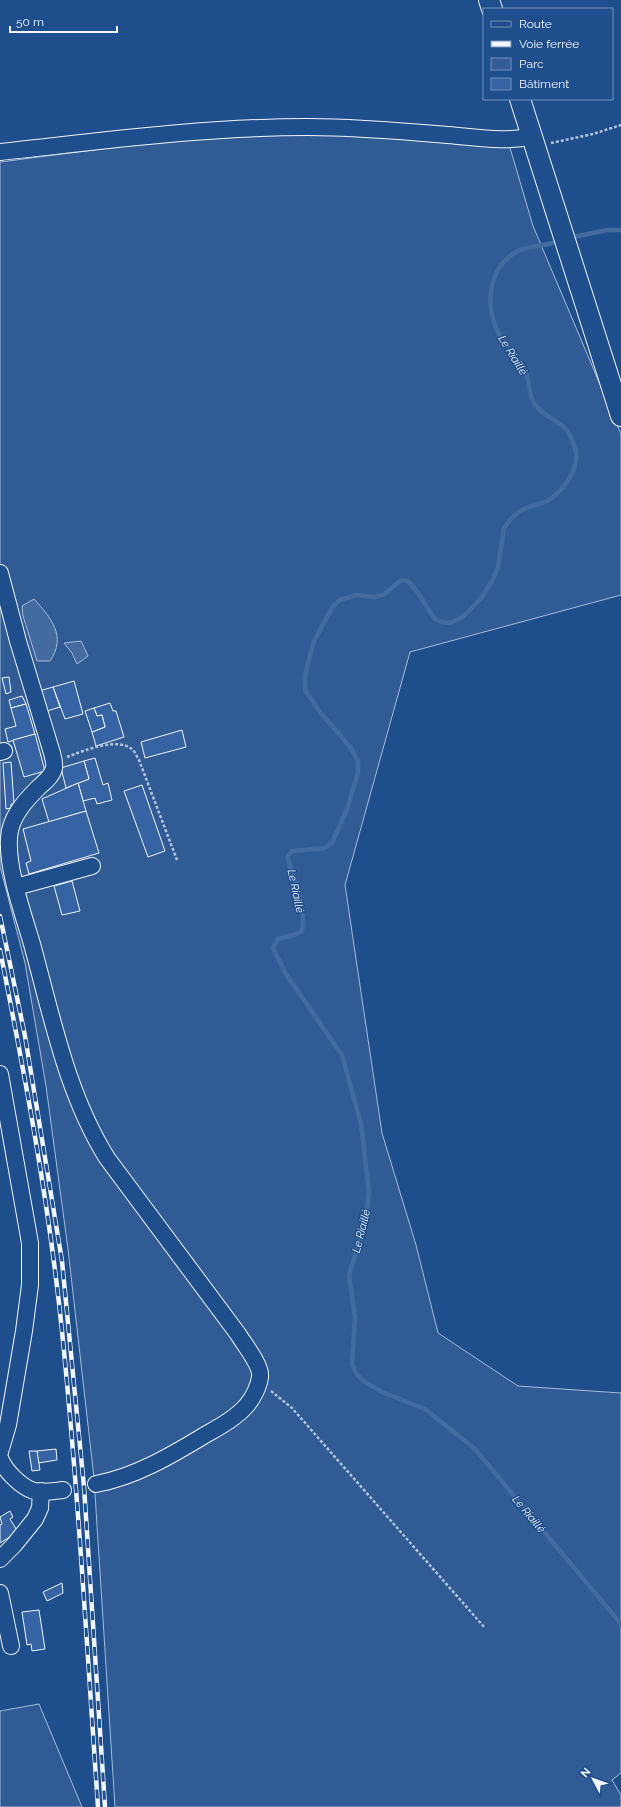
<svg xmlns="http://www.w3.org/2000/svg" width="621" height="1807" viewBox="0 0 621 1807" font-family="Raleway,sans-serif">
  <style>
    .green { fill: #305b95; stroke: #a8bbd7 }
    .water { fill: #446ba0; stroke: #a8bbd7 }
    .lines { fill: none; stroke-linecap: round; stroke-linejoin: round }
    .stream { stroke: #446ba0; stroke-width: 4.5 }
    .building { fill: #3563a3; stroke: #f2f6ff }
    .minor-casing { stroke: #f2f6ff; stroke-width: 18 }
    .major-casing { stroke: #f2f6ff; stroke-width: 22 }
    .path { stroke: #b3c4dc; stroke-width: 2.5; stroke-dasharray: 3 2; stroke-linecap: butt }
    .minor { stroke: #1f4e8c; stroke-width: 16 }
    .major { stroke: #1f4e8c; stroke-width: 20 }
    .rail-casing { stroke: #f2f6ff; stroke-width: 4.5 }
    .rail { stroke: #1f4e8c; stroke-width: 3; stroke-dasharray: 9; stroke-linecap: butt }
    .labels { text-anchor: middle; stroke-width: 3; stroke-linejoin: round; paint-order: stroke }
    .water-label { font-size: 11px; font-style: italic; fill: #f2f6ff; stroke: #1f4e8c }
  </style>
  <rect width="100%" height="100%" fill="#1f4e8c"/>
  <g class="green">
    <polygon points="264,128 506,134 533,226 621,434 621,595 410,652 345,885 382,1133 416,1245 438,1333 518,1386 621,1393 621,1773 612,1780 621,1795 621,1807 115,1807 94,1478 68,1249 46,1086 25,963 0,866 0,162"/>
    <polygon points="39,1704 82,1807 0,1807 0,1711"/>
  </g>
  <g class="water">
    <path d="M34,599C51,618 67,636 50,661H37L23,616L22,606Z"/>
    <polygon points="81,641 88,656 77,664 72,653 64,643"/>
  </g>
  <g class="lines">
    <g class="stream">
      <polyline points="573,237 607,230 621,230"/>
      <path d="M553,243C540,246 520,247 510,256C485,276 486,315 502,339C509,350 519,359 525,371C530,380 528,394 534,403C546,422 566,418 574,445C576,450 577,455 576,460C574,476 561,493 547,501C538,505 526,506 519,512C513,516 508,522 504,528L498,567L493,579L482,597L470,610L461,618L450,623L442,622L435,619L416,590L408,581L403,580L400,581L383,595L374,597L356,595L340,600L333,606L314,641L305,675V690L320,712L351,748L358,761V773L347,809L332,843L325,848L292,851L288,856C288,864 292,870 294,877C300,894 305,914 302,931L294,935L278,939L273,948L286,974L342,1055L361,1124L369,1192L366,1220L349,1275L355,1317L352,1364L356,1373L362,1380L382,1392L425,1409L475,1449L621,1624"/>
    </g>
  </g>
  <g class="building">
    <polygon points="9,677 11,692 6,694 2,678"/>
    <polygon points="74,681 83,714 65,719 53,687"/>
    <polygon points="53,687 60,707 47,711 39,691"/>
    <polygon points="22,696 26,704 11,708 9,700"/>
    <polygon points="110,703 113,711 116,711 124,737 96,746 92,732 105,727 102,715 97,716 94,708"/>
    <polygon points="26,704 35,734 8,742 5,729 16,726 11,708"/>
    <polygon points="94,708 97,716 102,715 105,727 92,732 85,711"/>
    <polygon points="182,730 186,747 145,758 141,742"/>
    <polygon points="35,734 45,771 24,777 13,740"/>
    <polygon points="95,758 103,785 108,783 112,800 97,804 95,798 83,801 78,783 89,779 84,761"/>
    <polygon points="84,761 89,779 66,788 61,768"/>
    <polygon points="11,762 14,804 11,804 11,808 6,809 3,763"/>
    <polygon points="78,783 86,811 49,822 42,799"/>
    <polygon points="142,785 165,851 148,857 124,791"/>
    <polygon points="86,811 99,853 29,874 26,863 31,861 23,829"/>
    <polygon points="72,881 80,911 62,915 54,886"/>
    <polygon points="56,1449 57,1460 38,1463 37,1451"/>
    <polygon points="29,1451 37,1451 40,1470 32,1471"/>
    <polygon points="10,1511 13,1517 10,1519 18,1532 0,1543 0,1525 2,1524 0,1517"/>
    <polygon points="62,1583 63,1593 47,1601 43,1592"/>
    <polygon points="39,1610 45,1649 32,1651 31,1644 27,1645 22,1612"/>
  </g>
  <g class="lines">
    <g class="minor-casing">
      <g id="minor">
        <path d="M0,152C102,141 205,127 308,127C355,127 401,131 448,135C475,137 505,143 532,136"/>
        <path d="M0,573L18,641L52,753C53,757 55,764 54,768C52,777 43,783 37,789C24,802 10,818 9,838C7,870 23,913 32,944C52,1017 67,1094 107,1158L238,1334C244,1344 262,1366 260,1377C259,1386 253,1398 247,1405C236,1418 219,1427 205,1435C172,1455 135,1477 96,1484"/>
        <polyline points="0,752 4,751"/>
        <polyline points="16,887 92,866"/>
        <polyline points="0,1074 30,1243 30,1285 24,1331 8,1425 0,1452"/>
        <path d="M0,1458C5,1471 21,1487 34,1491C44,1493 54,1491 63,1490"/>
        <polyline points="0,1559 14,1545 35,1519 40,1508 41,1491"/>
        <polyline points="0,1593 11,1646"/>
      </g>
    </g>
    <g class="major-casing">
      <g id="major">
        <polyline points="489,0 492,9"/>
        <polyline points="520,99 621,416"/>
      </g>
    </g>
    <g class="path">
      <polyline points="551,143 593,134 621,125"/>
      <path d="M67,757C83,751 118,736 133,750C135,752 137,757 139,760L177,860"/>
      <polyline points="271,1391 292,1408 485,1628"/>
    </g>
    <use href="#minor" class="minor"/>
    <use href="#major" class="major"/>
    <g class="rail-casing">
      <g id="rail">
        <polyline points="0,916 25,1036 62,1261 84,1487 105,1807"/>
        <path d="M0,950C25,1076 49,1203 62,1331C78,1489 87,1648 98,1807"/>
      </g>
    </g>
    <use href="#rail" class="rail"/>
  </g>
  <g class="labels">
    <g class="water-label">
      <text transform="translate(513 355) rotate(58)" y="4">Le Riaillé</text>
      <text transform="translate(296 891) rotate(78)" y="4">Le Riaillé</text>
      <text transform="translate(361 1231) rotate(-76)" y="4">Le Riaillé</text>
      <text transform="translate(529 1514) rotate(50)" y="4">Le Riaillé</text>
    </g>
  </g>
  <rect x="483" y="8" width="130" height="92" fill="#1f4e8c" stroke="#7391ba"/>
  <rect x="491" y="21" width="20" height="6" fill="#1f4e8c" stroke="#7391ba"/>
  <text x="519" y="28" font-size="12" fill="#f2f6ff">Route</text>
  <rect x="491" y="41" width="20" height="6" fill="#f2f6ff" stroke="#7391ba"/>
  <text x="519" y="48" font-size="12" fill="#f2f6ff">Voie ferrée</text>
  <rect x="491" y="58" width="20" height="12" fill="#305b95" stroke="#7391ba"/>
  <text x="519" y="68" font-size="12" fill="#f2f6ff">Parc</text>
  <rect x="491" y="78" width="20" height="12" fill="#3563a3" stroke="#7391ba"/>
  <text x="519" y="88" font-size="12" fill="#f2f6ff">Bâtiment</text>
  <g transform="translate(593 1779) rotate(311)" stroke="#1f4e8c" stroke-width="3" paint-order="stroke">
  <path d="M0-3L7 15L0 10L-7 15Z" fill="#f2f6ff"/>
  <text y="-6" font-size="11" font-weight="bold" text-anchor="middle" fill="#f2f6ff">N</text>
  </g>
  <path d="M10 26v6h107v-6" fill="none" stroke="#f2f6ff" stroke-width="2"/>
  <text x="16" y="26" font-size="12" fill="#f2f6ff" stroke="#1f4e8c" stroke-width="3" paint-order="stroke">50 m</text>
</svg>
